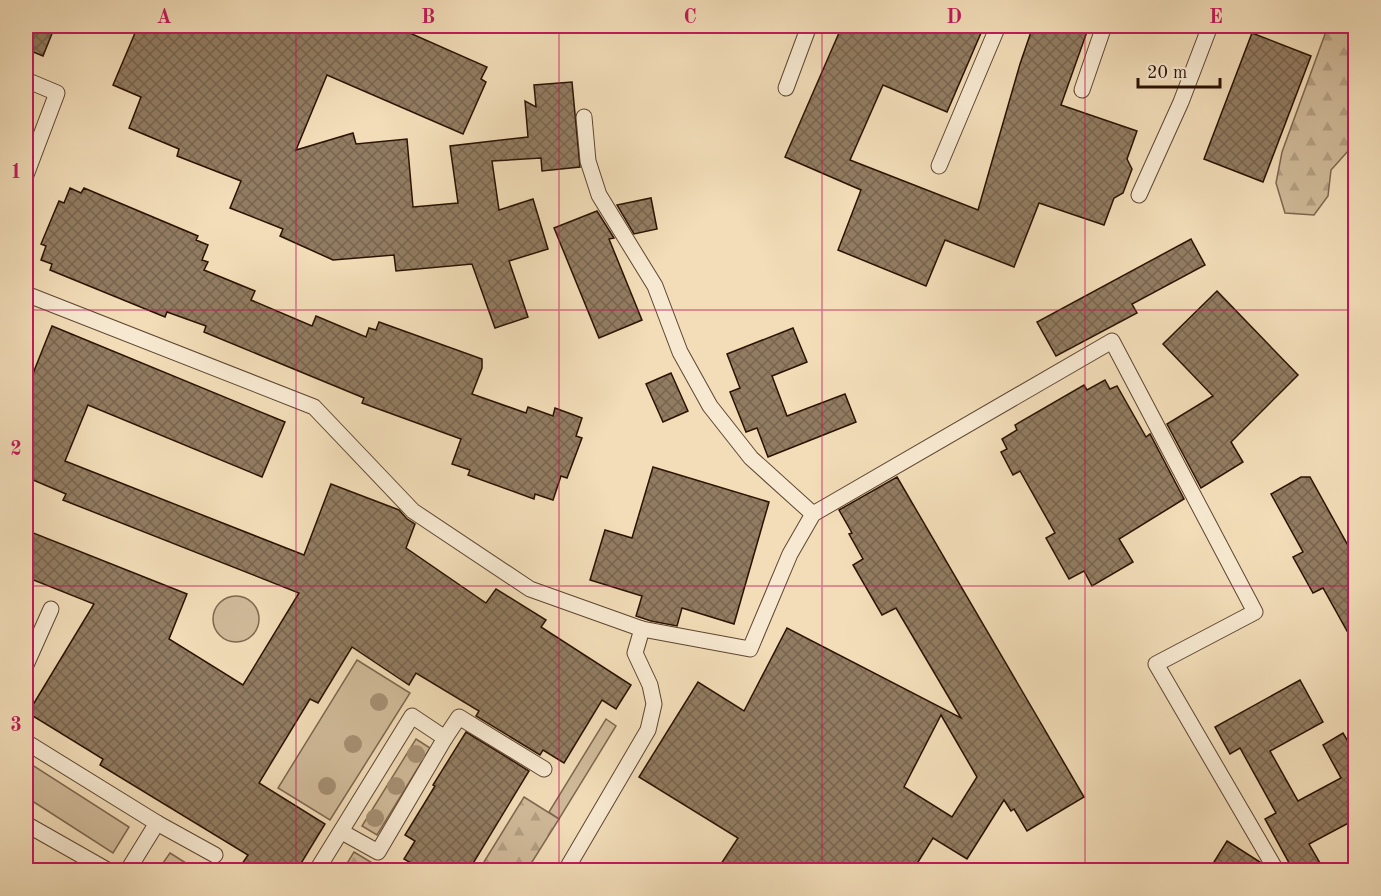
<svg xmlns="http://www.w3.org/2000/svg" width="1381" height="896" viewBox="0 0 1381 896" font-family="'Old Standard TT',serif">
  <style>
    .grass { fill: #d0ba99; stroke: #7e664e; stroke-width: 1.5 }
    .forest { fill: url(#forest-firs); stroke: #7e664e; stroke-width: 1.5 }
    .building { fill: url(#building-cross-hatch); stroke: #2b1202; stroke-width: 1.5; fill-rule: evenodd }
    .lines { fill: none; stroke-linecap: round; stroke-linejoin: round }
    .service-casing { stroke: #5d4530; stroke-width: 17 }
    .service { stroke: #f7e9d1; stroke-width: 15 }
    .tree { fill: #a48e71 }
    .grid { fill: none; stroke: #c2185b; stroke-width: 1.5; stroke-opacity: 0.55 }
    .neatline { fill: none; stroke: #c2185b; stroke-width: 2 }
    .grid-label { font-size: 20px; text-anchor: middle; font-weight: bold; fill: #c2185b }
  </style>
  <defs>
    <pattern id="forest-firs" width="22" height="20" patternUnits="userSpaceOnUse" patternTransform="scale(1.5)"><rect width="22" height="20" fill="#d0ba99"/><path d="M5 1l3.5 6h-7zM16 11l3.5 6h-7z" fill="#b39f82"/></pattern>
    <pattern id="building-cross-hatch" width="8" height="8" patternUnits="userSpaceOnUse" patternTransform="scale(1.5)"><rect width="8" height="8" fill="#927c61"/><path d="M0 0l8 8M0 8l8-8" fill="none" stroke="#77644e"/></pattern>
  </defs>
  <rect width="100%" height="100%" fill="#f2ddb8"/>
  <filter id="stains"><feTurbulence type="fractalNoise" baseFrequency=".00333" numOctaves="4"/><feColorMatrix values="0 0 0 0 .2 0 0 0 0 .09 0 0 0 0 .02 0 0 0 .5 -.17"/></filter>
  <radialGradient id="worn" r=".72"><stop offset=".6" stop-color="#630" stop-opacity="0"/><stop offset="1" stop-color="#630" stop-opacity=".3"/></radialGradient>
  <g class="grass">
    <circle cx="236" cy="619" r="23"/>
    <polygon points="357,660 410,693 330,820 278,788"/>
    <polygon points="606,719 616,726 559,819 549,812"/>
    <polygon points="416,739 430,748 377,835 362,826"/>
    <polygon points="26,761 129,827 113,853 26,797"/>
    <polygon points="170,853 197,870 158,870"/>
  </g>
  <g class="forest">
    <polygon points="1328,26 1355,26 1355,152 1348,151 1331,170 1328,196 1314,215 1285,213 1276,183 1282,152"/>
    <polygon points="524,797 559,819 527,870 479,870"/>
    <polygon points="354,852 384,870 343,870"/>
  </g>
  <g class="building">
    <polygon points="26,26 55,26 43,56 26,49"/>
    <polygon points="138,26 394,26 487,67 481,79 486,82 463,134 327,75 296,150 353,133 356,144 407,139 413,207 458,203 450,146 528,137 525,101 536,107 534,85 572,82 580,167 542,171 541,158 492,161 499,210 533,199 548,249 509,261 528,317 495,328 472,264 396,271 394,255 333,260 280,236 283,229 230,208 241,181 177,156 179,149 129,128 141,97 113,85"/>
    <polygon points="842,26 962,26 981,33 947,112 883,85 850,160 978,210 1020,64 1033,26 1089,26 1061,105 1137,131 1127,159 1132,169 1123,193 1114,198 1104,225 1039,203 1014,267 945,240 926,286 838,250 861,190 785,157"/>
    <polygon points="1252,33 1311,56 1263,182 1204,159"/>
    <polygon points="70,188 81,193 84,188 198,236 196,240 208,245 202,260 208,262 204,270 255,291 251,300 312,326 316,316 366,337 369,328 376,330 379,322 482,359 482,368 472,394 526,413 528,407 553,416 555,408 582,418 576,436 582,438 567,478 561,476 553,500 535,494 534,499 468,475 470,470 452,464 461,439 362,403 364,398 204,332 206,326 167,312 165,317 50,270 52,264 41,260 46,246 41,244 59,201 64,203"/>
    <polygon points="651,198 657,229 634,234 617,205"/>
    <polygon points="597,211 614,238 609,239 642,320 599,338 554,228"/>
    <polygon points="1191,239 1205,265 1132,304 1137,313 1056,356 1037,322"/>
    <polygon points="1217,291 1298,375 1231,442 1243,462 1201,488 1167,424 1213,396 1163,344"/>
    <polygon points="52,326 285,422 262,477 88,405 65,461 304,555 331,484 399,510 407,519 415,524 406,548 486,603 496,589 546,620 541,627 631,685 616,709 602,700 564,763 543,750 540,755 476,716 479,711 416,673 409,685 352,647 318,703 310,699 259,783 325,824 297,870 238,870 248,855 100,765 103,759 28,713 94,604 26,577 26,530 187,594 169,639 243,685 299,593 63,500 66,494 26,477 26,391"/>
    <polygon points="793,328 807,362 772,376 787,416 845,394 856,422 768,457 757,428 746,432 730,392 740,388 727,354"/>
    <polygon points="671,373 688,411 663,422 646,384"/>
    <polygon points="1105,380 1110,389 1117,386 1146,437 1150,434 1184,499 1119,539 1133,562 1092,586 1084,571 1069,579 1046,538 1055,533 1020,471 1013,475 1001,452 1007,449 1002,439 1017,430 1015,425 1084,385 1087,390"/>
    <polygon points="653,467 769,502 734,624 682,608 677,626 651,621 636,616 642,596 590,580 605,530 632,538"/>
    <path d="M897,477L1084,797L1027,831L1014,809L1011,811L1004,800L967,859L933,838L913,870H717L738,838L639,777L698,682L744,711L787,628L961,718L896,608L882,615L853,565L863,559L849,534L852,533L839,510ZM941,715L977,777L952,817L904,787Z"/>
    <polygon points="1301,477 1310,477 1356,560 1356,647 1323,588 1313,593 1293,557 1303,552 1271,494"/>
    <polygon points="1300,680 1323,722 1270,751 1298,801 1341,778 1323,745 1343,733 1356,755 1356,819 1309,844 1324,870 1293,870 1265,819 1276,813 1240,748 1230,754 1215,727"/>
    <polygon points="466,732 529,771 469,870 423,870 404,859 415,841 405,835 435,786 433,785"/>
    <polygon points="1227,841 1260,862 1265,870 1209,870"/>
  </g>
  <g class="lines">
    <g class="service-casing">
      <g id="service">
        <polyline points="26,80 57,93 26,175"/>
        <polyline points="786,88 809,26"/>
        <polyline points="1082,90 1104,26"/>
        <polyline points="584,117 588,161 599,195 655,286 680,352 710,406 751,458 813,514"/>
        <polyline points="939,166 998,26"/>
        <polyline points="1139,195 1181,102 1210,26"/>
        <polyline points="26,294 314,407 413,511 530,589 642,629 750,649 790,554 813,514 1112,341 1255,612 1156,664 1276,870"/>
        <polyline points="26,665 51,609"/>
        <polyline points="26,742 157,823 215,855"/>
        <polyline points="26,824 107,870"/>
        <polyline points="342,832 378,852 445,738"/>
        <polyline points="128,870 157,823"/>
        <polyline points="317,870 412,716 445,738 459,717 544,769"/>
        <polyline points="566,870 648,730 654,704 650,685 635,653 642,629"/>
      </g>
    </g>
    <use href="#service" class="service"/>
  </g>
  <g class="tree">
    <circle cx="379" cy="702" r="9"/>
    <circle cx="353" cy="744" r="9"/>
    <circle cx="416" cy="754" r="9"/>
    <circle cx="327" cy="786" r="9"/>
    <circle cx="396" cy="786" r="9"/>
    <circle cx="375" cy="818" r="9"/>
  </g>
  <path class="grid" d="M296,26V870M559,26V870M822,26V870M1085,26V870M26,310H1356M26,586H1356"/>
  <rect width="1381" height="896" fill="none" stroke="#f2ddb8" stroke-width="66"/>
  <path d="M1138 78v9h82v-9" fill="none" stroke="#2b1202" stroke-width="3"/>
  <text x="1147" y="78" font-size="18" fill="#2b1202" stroke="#f7e9d1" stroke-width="4.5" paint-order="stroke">20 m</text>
  <rect x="33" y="33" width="1315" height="830" class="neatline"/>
  <g class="grid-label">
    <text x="164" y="23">A</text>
    <text x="428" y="23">B</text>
    <text x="690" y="23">C</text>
    <text x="954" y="23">D</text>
    <text x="1216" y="23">E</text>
    <text x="16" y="178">1</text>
    <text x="16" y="455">2</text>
    <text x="16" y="731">3</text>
  </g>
  <rect width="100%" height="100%" filter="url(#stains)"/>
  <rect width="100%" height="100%" fill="url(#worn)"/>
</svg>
